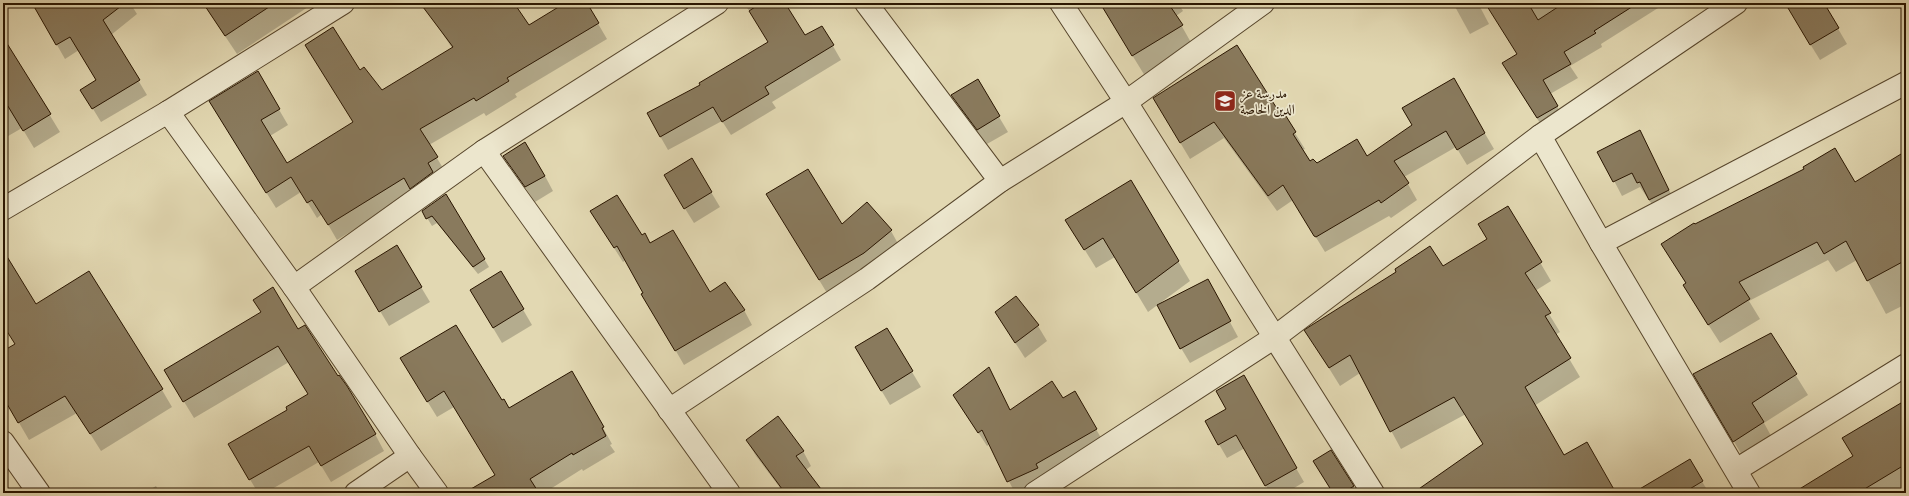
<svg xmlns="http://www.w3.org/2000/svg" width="1909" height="496" viewBox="0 0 1909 496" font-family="'IM FELL DW Pica',Amiri,serif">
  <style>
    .shadow { fill: #0003 }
    .building { fill: #897a5d; stroke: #291500 }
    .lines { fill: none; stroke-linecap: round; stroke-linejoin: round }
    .minor-casing { stroke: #57462c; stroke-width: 24 }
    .minor { stroke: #ece6cd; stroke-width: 22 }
    .labels { text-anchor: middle; stroke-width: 3.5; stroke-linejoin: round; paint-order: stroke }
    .poi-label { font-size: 14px; fill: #291500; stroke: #ece6cd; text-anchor: start }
  </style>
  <rect width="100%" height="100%" fill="#e2d8b2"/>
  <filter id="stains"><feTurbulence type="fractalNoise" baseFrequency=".005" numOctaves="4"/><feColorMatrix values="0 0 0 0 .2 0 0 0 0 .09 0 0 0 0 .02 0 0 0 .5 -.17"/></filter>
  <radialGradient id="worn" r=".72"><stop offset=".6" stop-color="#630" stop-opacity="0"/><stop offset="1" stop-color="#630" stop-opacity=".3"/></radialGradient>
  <g class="shadow">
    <polygon points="33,3 130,3 137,14 111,35 147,95 101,122 90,104 97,81 79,50 65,59"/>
    <polygon points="203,3 314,3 237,54"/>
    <polygon points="442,3 512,3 529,26 567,3 586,3 607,39 515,94 517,97 486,116 484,113 429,145 446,173 337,240 322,214 317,218 301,192 276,208 219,117 257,72 288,125 270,136 287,164 354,123 306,46 360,72 382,92 452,48 429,13"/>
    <polygon points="744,3 784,3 805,36 822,27 841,60 772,102 776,108 731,135 722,121 668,150 660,136 701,86 769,42"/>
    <polygon points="1100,3 1178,3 1183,11 1176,16 1193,46 1145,76"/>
    <polygon points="1453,3 1478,3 1489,24 1470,34"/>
    <polygon points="1486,3 1666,3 1601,44 1602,47 1570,66 1578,78 1550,94 1565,120 1545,131 1511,77 1518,55"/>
    <polygon points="1793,3 1823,3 1847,44 1820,60 1796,21"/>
    <polygon points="13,55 60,132 34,148 22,128 3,139 3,61"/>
    <polygon points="1453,79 1494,149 1467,165 1456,147 1404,177 1417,200 1391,218 1389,216 1325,252 1293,200 1277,211 1224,138 1190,159 1163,114 1280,116 1283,114 1305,149 1302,150 1309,162 1316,165 1367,158 1414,126"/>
    <polygon points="977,80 1008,132 987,144 961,110 952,95"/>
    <polygon points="1647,145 1676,204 1658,213 1640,187 1622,196 1599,152"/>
    <polygon points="1906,152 1906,304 1886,314 1857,260 1836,272 1828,260 1749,301 1760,319 1720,343 1695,304 1684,285 1686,284 1662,244 1694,226 1855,183"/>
    <polygon points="504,156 545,176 553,191 535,202"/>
    <polygon points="1131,182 1190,281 1148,312 1115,257 1096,268 1078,239"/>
    <polygon points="674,191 711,192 720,207 694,223"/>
    <polygon points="446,195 489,267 478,274 437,223 432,226 423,211"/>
    <polygon points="1508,208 1551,281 1535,291 1560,332 1555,335 1580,377 1534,406 1564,456 1615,493 1415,493 1484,445 1466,414 1401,449 1360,373 1340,386 1306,331 1443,268 1488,239"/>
    <polygon points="778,212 842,225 891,231 901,249 830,298"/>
    <polygon points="600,226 642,236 710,294 744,310 752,325 684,365 643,294 645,293 626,260 623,262"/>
    <polygon points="397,247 430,302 389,326 356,271"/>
    <polygon points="3,264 35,305 162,390 172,407 101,451 77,413 29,440 3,395 3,352 16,344 3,323"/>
    <polygon points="501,272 532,325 502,343 480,306"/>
    <polygon points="1216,296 1238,337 1190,363 1181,348"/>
    <polygon points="1016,297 1038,326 1047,341 1025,358 1005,327"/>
    <polygon points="887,330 921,387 890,405 856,348"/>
    <polygon points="298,331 375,434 384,451 331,482 319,462 265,493 258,493 229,444 289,410 309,395 289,362 194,418 175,387"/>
    <polygon points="1770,334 1808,395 1764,423 1775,443 1746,462 1706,394"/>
    <polygon points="989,368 1010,410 1063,400 1075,393 1104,443 1041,484 1022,493 1015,493 990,444 987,446 954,395"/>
    <polygon points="572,372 612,444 610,445 615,452 583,471 582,469 544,493 492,493 496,475 454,407 437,417 411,375 501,402 509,409"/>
    <polygon points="1243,376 1304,482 1286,493 1270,493 1245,448 1227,458 1206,422 1228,410"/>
    <polygon points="1906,401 1906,484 1891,493 1795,493 1854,457"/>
    <polygon points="747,441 803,451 811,466 781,489 756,456"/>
    <polygon points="1689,460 1709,493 1632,493"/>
    <polygon points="156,486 160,493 144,493"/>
    <polygon points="1353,486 1357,493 1333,493"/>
  </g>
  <g class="building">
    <polygon points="32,3 125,3 103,20 140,80 92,109 80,90 96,80 70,37 56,45"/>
    <polygon points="203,3 275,3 225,36"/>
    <polygon points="420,3 514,3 529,25 565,3 587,3 599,23 507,78 509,81 476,101 474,98 420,129 438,157 428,163 433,172 410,189 404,178 328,225 312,200 307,203 291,177 266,193 209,101 258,71 280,109 261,120 287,163 353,122 305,45 333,27 360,70 364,67 382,90 453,47"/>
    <polygon points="761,3 785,3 805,35 822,26 834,45 765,87 769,94 722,122 713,107 660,137 647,113 700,85 699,83 768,42 749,11"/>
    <polygon points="1100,3 1168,3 1183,25 1132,56"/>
    <polygon points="1485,3 1528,3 1538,20 1564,3 1638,3 1594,31 1596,33 1564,52 1571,64 1543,80 1558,106 1537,118 1502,63 1517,54"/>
    <polygon points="1785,3 1824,3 1839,28 1810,45"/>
    <polygon points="3,37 51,114 23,131 3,98"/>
    <polygon points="1237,45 1281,115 1284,113 1296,132 1293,134 1310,161 1313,159 1317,163 1357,139 1367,156 1412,125 1402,108 1454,78 1485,133 1457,150 1446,131 1394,161 1409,183 1381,203 1379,200 1316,237 1314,236 1283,185 1268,196 1214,122 1180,143 1153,98"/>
    <polygon points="978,79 1000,116 977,130 951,95"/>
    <polygon points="1640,130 1669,190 1649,200 1640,182 1637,183 1632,173 1613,182 1597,152"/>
    <polygon points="525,142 545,176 525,187 503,156"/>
    <polygon points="1835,148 1855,182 1906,151 1906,260 1867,281 1846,241 1824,254 1817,242 1739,282 1750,299 1708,325 1683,285 1686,283 1661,244 1694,223 1695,224 1804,169 1803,167"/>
    <polygon points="692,158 712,192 684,209 664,175"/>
    <polygon points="808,169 842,224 867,202 892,230 864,253 819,280 766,194"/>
    <polygon points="1131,180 1179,261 1136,293 1103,238 1084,250 1065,220"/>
    <polygon points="446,194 485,259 473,267 432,216 426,219 422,211"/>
    <polygon points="617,195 642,235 645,233 650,243 673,230 710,292 725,282 745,310 675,351 641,294 643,293 617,246 614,248 590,211"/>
    <polygon points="1508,206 1542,262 1525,273 1551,313 1545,316 1571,358 1525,387 1564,455 1587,442 1616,493 1413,493 1483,444 1454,397 1390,432 1350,355 1329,368 1304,330 1396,272 1395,269 1430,246 1443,266 1487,239 1478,224"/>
    <polygon points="397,245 422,287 379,312 355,271"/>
    <polygon points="3,250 36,304 89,271 163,389 90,434 65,396 18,423 3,397 3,351 15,344 3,325"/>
    <polygon points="501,271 524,309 493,328 470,290"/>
    <polygon points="1208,279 1231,321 1180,349 1157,305"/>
    <polygon points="273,287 298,329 305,325 338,376 339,375 347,386 376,434 321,466 309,446 249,480 228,444 287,410 286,407 308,394 278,346 183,402 164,370 261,312 253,300"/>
    <polygon points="1016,296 1039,325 1015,343 995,312"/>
    <polygon points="456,325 502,400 504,399 509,408 572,371 604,427 602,428 606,436 573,455 572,453 530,479 539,493 464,493 495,475 444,391 427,402 400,358"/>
    <polygon points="887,328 913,371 881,391 855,347"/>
    <polygon points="1771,333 1797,374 1752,403 1764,422 1733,442 1693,374"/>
    <polygon points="989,367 1010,410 1052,381 1063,398 1075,391 1097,429 1036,464 1038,468 1007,482 982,430 978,433 953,395"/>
    <polygon points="1244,375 1297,468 1265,486 1236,435 1218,445 1205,421 1226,409 1216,391"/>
    <polygon points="1906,400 1906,464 1858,493 1793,493 1853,456 1842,438"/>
    <polygon points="778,416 804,451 796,456 824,493 785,493 746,440"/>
    <polygon points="1331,450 1354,486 1343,493 1333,493 1313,461"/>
    <polygon points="1690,459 1703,481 1683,493 1633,493"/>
  </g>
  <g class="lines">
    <g class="minor-casing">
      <g id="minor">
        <polyline points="866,3 1000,181"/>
        <polyline points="1061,3 1126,102 1373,493"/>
        <polyline points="168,112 294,287 410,456 437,493"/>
        <polyline points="1540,136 1601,243 1749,493"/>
        <polyline points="484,151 729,493"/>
        <polyline points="3,209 168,112 343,3"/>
        <polyline points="1601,243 1906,83"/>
        <polyline points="294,287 484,151 717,3"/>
        <polyline points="669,410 867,279 1000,181 1126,102 1263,3"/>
        <polyline points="3,442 39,493"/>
        <polyline points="1736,470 1906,365"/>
        <polyline points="356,493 410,456"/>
        <polyline points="1035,493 1275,337 1540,136 1736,3"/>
      </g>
    </g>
    <use href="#minor" class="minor"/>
  </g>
  <defs>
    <g id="school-square" transform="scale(1.15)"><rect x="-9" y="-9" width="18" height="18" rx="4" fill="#8f2418" stroke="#ece6cd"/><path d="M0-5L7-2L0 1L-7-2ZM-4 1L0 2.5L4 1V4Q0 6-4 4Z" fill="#fff"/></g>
  </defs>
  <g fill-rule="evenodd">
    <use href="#school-square" x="1225" y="101"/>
  </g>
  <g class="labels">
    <g class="poi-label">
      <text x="1240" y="98">مدرسة عز<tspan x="1240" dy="16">الدين الخاصة</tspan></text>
    </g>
  </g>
  <rect width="1909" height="496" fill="none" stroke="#e2d8b2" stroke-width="16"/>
  <rect x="4" y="4" width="1901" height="488" fill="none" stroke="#291500" stroke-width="2"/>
  <rect x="8" y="8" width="1893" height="480" fill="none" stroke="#291500"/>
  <rect width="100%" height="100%" filter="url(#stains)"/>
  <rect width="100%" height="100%" fill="url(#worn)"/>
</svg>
